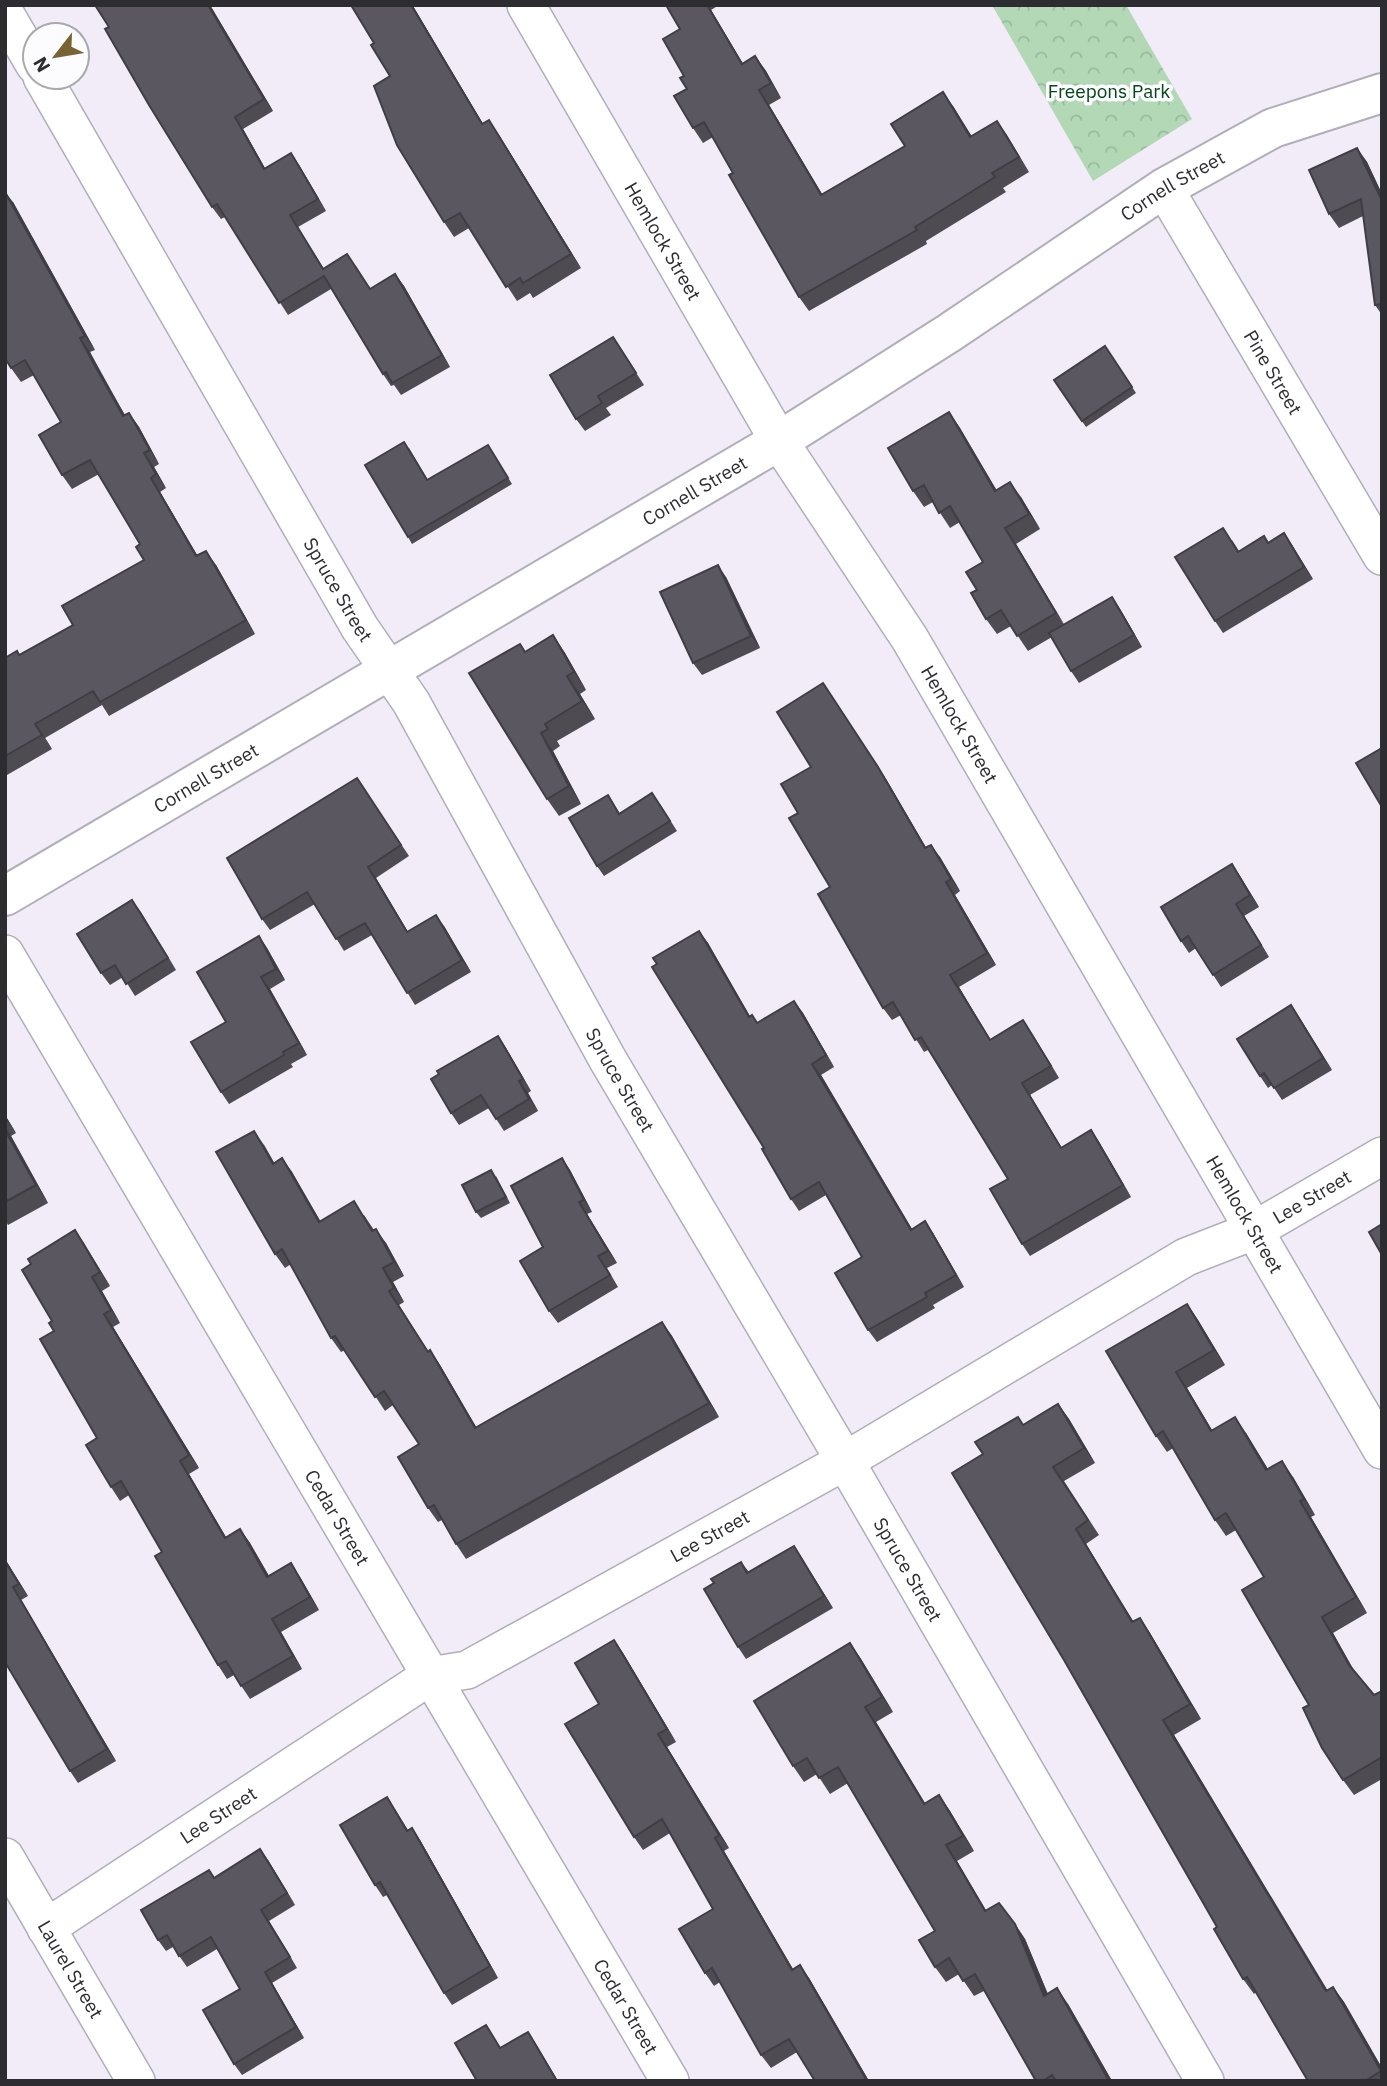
<svg xmlns="http://www.w3.org/2000/svg" width="1387" height="2086" viewBox="0 0 1387 2086" font-family="'IBM Plex Sans',sans-serif">
  <style>
    .park { fill: url(#park-crowns) }
    .lines { fill: none; stroke-linecap: round; stroke-linejoin: round }
    .minor-casing { stroke: #b2aeb9; stroke-width: 40 }
    .tertiary-casing { stroke: #b2aeb9; stroke-width: 42 }
    .minor { stroke: #fff; stroke-width: 37 }
    .tertiary { stroke: #fff; stroke-width: 38 }
    .wall { fill: #4e4b53 }
    .shaded-wall { fill: #403d44 }
    .building { fill: #5b5761; stroke: #403d44; stroke-width: 2 }
    .labels { text-anchor: middle; stroke-width: 7; stroke-linejoin: round; paint-order: stroke }
    .park-label { font-size: 19px; fill: #064619; stroke: #fcfbfe }
    .street-label { font-size: 19px; fill: #2d2c30; stroke: #fcfbfe }
  </style>
  <defs>
    <pattern id="park-crowns" width="20" height="18" patternUnits="userSpaceOnUse" patternTransform="scale(1.75)"><rect width="20" height="18" fill="#b2d8b6"/><path d="M2 6a3 3 0 1 1 6 0M12 15a3 3 0 1 1 6 0" fill="none" stroke="#99ba9d"/></pattern>
  </defs>
  <rect width="100%" height="100%" fill="#f1ecf8"/>
  <polygon class="park" points="992,5 1126,5 1192,119 1093,181"/>
  <g class="lines">
    <g class="minor-casing">
      <g id="minor">
        <path id="s1" d="M526,5L779,441L910,639L1382,1450"/>
        <polyline points="5,14 35,65"/>
        <path id="s2" d="M42,77L360,628L411,702L608,1060L845,1461L1205,2081"/>
        <path id="s3" d="M1164,188L1382,556"/>
        <path id="s4" d="M5,954L670,2081"/>
        <path id="s5" d="M5,1857L136,2081"/>
        <path id="s6" d="M46,1928L430,1676L467,1670L845,1461L1186,1257L1253,1231L1382,1156"/>
      </g>
    </g>
    <g class="tertiary-casing">
      <g id="tertiary">
        <path id="s7" d="M5,896L779,441L949,333L1164,188L1273,128L1382,93"/>
      </g>
    </g>
    <use href="#minor" class="minor"/>
    <use href="#tertiary" class="tertiary"/>
  </g>
  <g class="wall">
    <polygon points="95,5 210,5 273,111 243,129 265,168 299,165 326,211 298,227 324,269 356,266 370,289 395,274 404,286 450,367 401,395 394,385 391,386 383,374 331,289 288,315 225,217 221,219 212,207 109,27"/>
    <polygon points="351,5 415,5 413,6 483,124 499,135 581,268 533,298 530,293 517,301 469,228 454,237 444,222 390,76 374,43"/>
    <polygon points="666,5 719,5 711,10 743,64 755,56 766,71 781,98 769,105 822,194 905,146 953,106 971,136 997,121 1029,172 1003,188 1006,192 926,241 927,244 809,311 799,297 733,173 713,137 703,143 693,128 687,89 680,29"/>
    <polygon points="1357,148 1367,162 1382,194 1382,315 1375,305 1363,216 1339,228 1329,214"/>
    <polygon points="13,202 95,350 90,352 98,369 125,415 129,413 139,427 159,464 154,467 166,488 160,492 197,555 216,565 255,634 109,716 102,705 45,738 52,749 7,775 5,773 5,658 20,655 73,625 144,560 140,544 99,474 72,489 62,475 61,422 34,375 21,382 11,368 6,319"/>
    <polygon points="613,337 644,385 606,408 611,415 585,431 576,419"/>
    <polygon points="1105,346 1136,393 1086,427 1054,380"/>
    <polygon points="949,412 960,428 996,490 1021,497 1040,529 1016,544 1064,625 1112,597 1120,609 1142,647 1079,683 1071,671 1052,637 1028,651 1011,626 997,634 986,619 977,590 983,562 960,522 950,528 933,502 924,507 913,491"/>
    <polygon points="409,448 428,480 492,451 512,484 412,544 408,537"/>
    <polygon points="1232,540 1239,551 1269,542 1292,545 1313,579 1223,633 1215,621"/>
    <polygon points="726,577 760,648 702,675 693,663"/>
    <polygon points="553,635 565,653 586,690 580,694 595,719 557,741 560,746 553,751 581,804 559,816 547,799 520,644 525,652"/>
    <polygon points="831,695 886,779 926,848 940,857 960,891 955,895 996,965 959,987 990,1040 1031,1032 1059,1078 1030,1095 1061,1148 1091,1130 1099,1142 1131,1197 1030,1256 1022,1244 1008,1179 928,1050 924,1052 901,1015 892,1020 883,1008 798,813"/>
    <polygon points="365,790 409,856 376,878 408,932 444,926 471,972 415,1005 372,935 344,951 315,904 270,930 262,919"/>
    <polygon points="608,795 620,814 660,804 677,831 604,876 597,866"/>
    <polygon points="1240,876 1259,907 1244,916 1269,957 1221,987 1196,948 1189,953 1181,941"/>
    <polygon points="132,900 176,970 135,996 123,977 110,985 101,973"/>
    <polygon points="699,931 708,943 750,1016 752,1015 758,1023 794,1001 803,1013 834,1067 821,1075 912,1229 925,1221 933,1233 964,1287 933,1305 935,1308 877,1342 868,1330 862,1257 826,1195 799,1211 791,1199 764,1148"/>
    <polygon points="259,936 267,948 285,980 270,989 307,1055 291,1064 293,1067 229,1104 221,1092 226,1022"/>
    <polygon points="1299,1017 1332,1070 1282,1100 1272,1085 1268,1088 1260,1076"/>
    <polygon points="498,1036 506,1048 531,1091 528,1093 538,1111 504,1131 489,1108 459,1125 451,1113"/>
    <polygon points="5,1115 16,1133 11,1136 48,1203 8,1225 5,1220"/>
    <polygon points="264,1145 274,1163 282,1158 292,1172 320,1221 364,1215 374,1230 386,1243 404,1276 393,1282 404,1302 399,1305 428,1351 430,1350 440,1365 476,1427 662,1322 672,1336 719,1417 466,1559 456,1544 442,1520 438,1522 428,1508 419,1444 393,1405 385,1411 345,1350 341,1352 331,1338 291,1264 285,1268 275,1254"/>
    <polygon points="562,1158 570,1170 592,1212 587,1214 617,1263 607,1268 618,1287 558,1323 549,1311 543,1247"/>
    <polygon points="496,1176 510,1203 481,1218 476,1212"/>
    <polygon points="75,1230 110,1286 102,1291 120,1323 113,1327 199,1468 189,1474 226,1537 240,1529 250,1543 269,1576 300,1577 319,1610 281,1632 302,1669 250,1699 234,1675 227,1679 218,1665 162,1552 129,1495 120,1501 111,1487 97,1438 54,1331 52,1321"/>
    <polygon points="1187,1304 1198,1320 1225,1365 1187,1388 1212,1430 1246,1433 1268,1469 1293,1477 1315,1515 1311,1517 1367,1613 1333,1633 1355,1673 1374,1695 1382,1691 1382,1779 1354,1795 1343,1780 1309,1705 1264,1577 1236,1530 1226,1536 1215,1520 1173,1448 1167,1452 1156,1436"/>
    <polygon points="1058,1404 1069,1419 1095,1463 1064,1481 1099,1535 1086,1544 1133,1622 1140,1618 1150,1633 1201,1719 1174,1735 1327,1991 1333,1987 1344,2002 1382,2068 1382,2081 1308,2081 1256,1992 1254,1994 1243,1979 983,1454 1023,1425"/>
    <polygon points="794,1546 833,1608 746,1659 738,1647 714,1583 741,1562 749,1572"/>
    <polygon points="5,1559 28,1596 21,1600 116,1761 78,1783 70,1771 5,1662"/>
    <polygon points="614,1640 623,1653 676,1742 667,1747 729,1848 724,1851 793,1969 809,1978 869,2081 815,2081 797,2052 771,2068 761,2055 720,1982 714,1986 705,1973 713,1909 670,1833 643,1850 634,1837"/>
    <polygon points="850,1643 861,1659 893,1712 876,1722 925,1803 939,1795 950,1811 974,1851 957,1861 986,1911 1015,1924 1025,1939 1048,1994 1068,2004 1112,2081 1036,2081 984,1991 974,1996 959,1974 946,1982 935,1967 935,1931 848,1783 830,1794 817,1774 804,1782 793,1766"/>
    <polygon points="395,1809 408,1830 412,1828 420,1840 498,1978 452,2005 444,1993 387,1895 383,1897 375,1885"/>
    <polygon points="268,1860 295,1905 269,1921 297,1968 272,1983 304,2038 242,2075 234,2064 240,1989 217,1949 187,1967 173,1947 166,1951 158,1940 215,1878"/>
  </g>
  <g class="shaded-wall">
    <polygon points="208,5 210,5 273,111 264,99"/>
    <polygon points="411,5 413,6 492,139 482,124"/>
    <polygon points="707,5 711,10 752,79 742,64"/>
    <polygon points="755,56 766,71 781,98 771,83"/>
    <polygon points="759,90 769,105 831,209 821,195"/>
    <polygon points="943,92 953,106 981,151 970,137"/>
    <polygon points="235,117 243,129 272,181 264,169"/>
    <polygon points="489,120 499,135 581,268 571,254"/>
    <polygon points="997,121 1007,135 1029,172 1019,157"/>
    <polygon points="1357,148 1367,162 1382,194 1382,201"/>
    <polygon points="291,153 299,165 326,211 318,199"/>
    <polygon points="5,192 13,202 95,350 85,336"/>
    <polygon points="395,274 404,286 450,367 442,355"/>
    <polygon points="80,338 90,352 133,430 123,416"/>
    <polygon points="949,412 960,428 1006,506 995,491"/>
    <polygon points="129,413 139,427 159,464 150,450"/>
    <polygon points="144,453 154,467 166,488 156,474"/>
    <polygon points="151,478 160,492 206,570 196,556"/>
    <polygon points="1010,482 1021,497 1040,529 1029,514"/>
    <polygon points="1005,528 1016,544 1067,629 1056,613"/>
    <polygon points="1284,533 1292,545 1313,579 1304,567"/>
    <polygon points="206,551 216,565 255,634 246,620"/>
    <polygon points="718,565 726,577 760,648 751,636"/>
    <polygon points="1112,597 1120,609 1142,647 1134,635"/>
    <polygon points="553,635 565,653 586,690 574,672"/>
    <polygon points="567,676 580,694 595,719 582,701"/>
    <polygon points="831,695 886,779 934,861 925,848"/>
    <polygon points="35,724 45,738 52,749 42,735"/>
    <polygon points="541,733 553,751 581,804 569,786"/>
    <polygon points="931,845 940,857 960,891 951,879"/>
    <polygon points="1232,864 1240,876 1259,907 1250,895"/>
    <polygon points="368,867 376,878 415,944 407,932"/>
    <polygon points="946,882 955,895 996,965 987,953"/>
    <polygon points="132,900 141,912 176,970 168,958"/>
    <polygon points="1236,904 1244,916 1269,957 1261,945"/>
    <polygon points="436,915 444,926 471,972 462,960"/>
    <polygon points="699,931 708,943 757,1029 749,1017"/>
    <polygon points="259,936 267,948 285,980 276,969"/>
    <polygon points="950,975 959,987 998,1052 990,1040"/>
    <polygon points="261,977 270,989 307,1055 299,1043"/>
    <polygon points="794,1001 803,1013 834,1067 826,1055"/>
    <polygon points="1291,1005 1299,1017 1332,1070 1323,1058"/>
    <polygon points="1023,1020 1031,1032 1059,1078 1051,1066"/>
    <polygon points="498,1036 506,1048 531,1091 523,1079"/>
    <polygon points="812,1064 821,1075 919,1241 911,1230"/>
    <polygon points="519,1081 528,1093 538,1111 529,1099"/>
    <polygon points="1022,1083 1030,1095 1069,1160 1061,1148"/>
    <polygon points="5,1115 16,1133 5,1118"/>
    <polygon points="5,1127 11,1136 48,1203 36,1185 5,1130"/>
    <polygon points="1091,1130 1099,1142 1131,1197 1123,1185"/>
    <polygon points="254,1131 264,1145 283,1178 273,1164"/>
    <polygon points="282,1158 292,1172 329,1236 319,1222"/>
    <polygon points="562,1158 570,1170 592,1212 584,1200"/>
    <polygon points="579,1202 587,1214 617,1263 608,1251"/>
    <polygon points="925,1221 933,1233 964,1287 956,1275"/>
    <polygon points="376,1229 386,1243 404,1276 394,1262"/>
    <polygon points="75,1230 84,1243 110,1286 100,1272"/>
    <polygon points="383,1268 393,1282 404,1302 394,1288"/>
    <polygon points="92,1277 102,1291 120,1323 111,1310"/>
    <polygon points="1187,1304 1198,1320 1225,1365 1214,1350"/>
    <polygon points="104,1314 113,1327 199,1468 189,1455"/>
    <polygon points="662,1322 672,1336 719,1417 709,1403"/>
    <polygon points="430,1350 440,1365 485,1442 475,1428"/>
    <polygon points="1176,1372 1187,1388 1222,1447 1211,1431"/>
    <polygon points="1058,1404 1069,1419 1095,1463 1084,1448"/>
    <polygon points="1235,1417 1246,1433 1278,1486 1266,1470"/>
    <polygon points="180,1461 189,1474 234,1551 225,1538"/>
    <polygon points="1282,1461 1293,1477 1315,1515 1304,1499"/>
    <polygon points="1300,1501 1311,1517 1367,1613 1356,1597"/>
    <polygon points="240,1529 250,1543 277,1590 267,1577"/>
    <polygon points="1076,1529 1086,1544 1143,1637 1132,1622"/>
    <polygon points="794,1546 802,1558 833,1608 824,1596"/>
    <polygon points="5,1559 28,1596 19,1584 5,1561"/>
    <polygon points="291,1563 300,1577 319,1610 310,1597"/>
    <polygon points="13,1587 21,1600 116,1761 107,1749"/>
    <polygon points="1322,1617 1333,1633 1360,1681 1349,1665"/>
    <polygon points="1140,1618 1150,1633 1201,1719 1190,1704"/>
    <polygon points="272,1619 281,1632 302,1669 293,1656"/>
    <polygon points="614,1640 623,1653 676,1742 667,1729"/>
    <polygon points="850,1643 861,1659 893,1712 882,1697"/>
    <polygon points="865,1707 876,1722 935,1820 924,1804"/>
    <polygon points="1163,1720 1174,1735 1337,2006 1326,1991"/>
    <polygon points="658,1734 667,1747 729,1848 719,1835"/>
    <polygon points="939,1795 950,1811 974,1851 963,1836"/>
    <polygon points="412,1828 420,1840 498,1978 490,1966"/>
    <polygon points="715,1838 724,1851 801,1983 792,1970"/>
    <polygon points="946,1845 957,1861 996,1927 985,1911"/>
    <polygon points="260,1849 268,1860 295,1905 287,1893"/>
    <polygon points="261,1910 269,1921 297,1968 290,1957"/>
    <polygon points="1015,1924 1025,1939 1055,2012 1044,1996"/>
    <polygon points="800,1965 809,1978 869,2081 867,2081"/>
    <polygon points="265,1972 272,1983 304,2038 296,2027"/>
    <polygon points="1333,1987 1344,2002 1382,2068 1382,2072"/>
    <polygon points="1057,1988 1068,2004 1112,2081 1109,2081"/>
    <polygon points="528,2032 536,2044 558,2081 557,2081"/>
  </g>
  <g class="building">
    <polygon points="95,5 208,5 264,99 235,117 264,169 291,153 318,199 290,215 323,269 347,254 370,289 395,274 442,355 392,383 386,372 383,374 324,276 279,303 217,204 212,207 149,105 105,29 109,27"/>
    <polygon points="351,5 411,5 482,124 489,120 571,254 523,283 520,278 506,287 460,213 444,222 397,145 374,86 390,76 371,45 374,43"/>
    <polygon points="666,5 707,5 742,64 755,56 771,83 759,90 821,195 905,146 891,124 943,92 970,137 997,121 1019,157 992,173 995,177 915,227 917,230 799,297 729,175 733,173 704,122 693,128 674,96 687,89 680,78 684,76 663,39 680,29"/>
    <polygon points="1357,148 1382,201 1382,304 1375,305 1361,199 1329,214 1309,170"/>
    <polygon points="5,192 85,336 80,338 89,355 123,416 129,413 150,450 144,453 156,474 151,478 196,556 206,551 246,620 100,702 93,691 35,724 42,735 5,756 5,658 17,651 19,655 73,625 62,606 144,560 136,547 140,544 90,460 62,475 39,435 61,422 25,360 11,368 5,358"/>
    <polygon points="613,337 636,373 598,396 602,403 576,419 550,375"/>
    <polygon points="1105,346 1132,387 1082,421 1054,380"/>
    <polygon points="949,412 995,491 1010,482 1029,514 1005,528 1056,613 1017,636 1001,610 986,619 971,593 977,590 966,572 983,562 950,506 939,513 924,485 913,491 888,448"/>
    <polygon points="404,442 427,480 488,445 508,478 408,537 365,465"/>
    <polygon points="1223,528 1238,552 1264,536 1268,543 1284,533 1304,567 1215,621 1175,557"/>
    <polygon points="718,565 751,636 693,663 660,592"/>
    <polygon points="1112,597 1134,635 1071,671 1049,633"/>
    <polygon points="553,635 574,672 567,676 582,701 545,724 548,729 541,733 569,786 547,799 469,673 520,644 525,652"/>
    <polygon points="823,683 878,767 925,848 931,845 951,879 946,882 987,953 950,975 990,1040 1023,1020 1051,1066 1022,1083 1061,1148 1091,1130 1123,1185 1022,1244 990,1189 1008,1179 921,1037 915,1040 893,1002 883,1008 818,894 830,887 789,818 798,813 781,784 811,767 777,712"/>
    <polygon points="1382,748 1382,807 1356,763"/>
    <polygon points="357,778 401,845 368,867 407,932 436,915 462,960 407,993 365,923 336,939 307,892 262,919 227,858"/>
    <polygon points="652,793 670,821 597,866 569,818 608,795 619,814"/>
    <polygon points="1232,864 1250,895 1236,904 1261,945 1213,975 1188,936 1181,941 1161,907"/>
    <polygon points="132,900 168,958 126,984 115,965 101,973 77,934"/>
    <polygon points="699,931 749,1017 752,1015 757,1023 794,1001 826,1055 812,1064 911,1230 925,1221 956,1275 925,1293 927,1297 868,1330 835,1273 862,1257 819,1182 791,1199 762,1149 764,1148 652,967 657,964 653,958"/>
    <polygon points="259,936 276,969 261,977 299,1043 283,1052 284,1055 221,1092 191,1042 226,1022 197,972"/>
    <polygon points="1291,1005 1323,1058 1274,1088 1264,1073 1260,1076 1237,1039"/>
    <polygon points="498,1036 523,1079 519,1081 529,1099 496,1119 481,1095 451,1113 431,1079 439,1074 437,1071"/>
    <polygon points="5,1130 36,1185 5,1202"/>
    <polygon points="254,1131 273,1164 282,1158 319,1222 354,1201 372,1231 376,1229 394,1262 383,1268 394,1288 389,1291 428,1352 430,1350 475,1428 662,1322 709,1403 456,1544 434,1505 428,1508 398,1457 419,1444 384,1391 375,1397 335,1336 331,1338 282,1249 275,1254 216,1152"/>
    <polygon points="562,1158 584,1200 579,1202 608,1251 598,1256 610,1275 549,1311 520,1261 543,1247 511,1186"/>
    <polygon points="491,1170 506,1197 476,1212 462,1185"/>
    <polygon points="1382,1224 1382,1255 1369,1232"/>
    <polygon points="75,1230 100,1272 92,1277 111,1310 104,1314 189,1455 180,1461 225,1538 240,1529 267,1577 291,1563 310,1597 272,1619 293,1656 241,1686 226,1661 218,1665 155,1556 162,1552 121,1481 111,1487 86,1445 97,1438 40,1339 54,1331 49,1323 52,1321 22,1270 31,1264 28,1259"/>
    <polygon points="1187,1304 1214,1350 1176,1372 1211,1431 1235,1417 1266,1470 1282,1461 1304,1499 1300,1501 1356,1597 1322,1617 1349,1665 1374,1695 1382,1691 1382,1757 1343,1780 1322,1748 1303,1708 1309,1705 1242,1590 1264,1577 1226,1513 1215,1520 1163,1431 1156,1436 1106,1351"/>
    <polygon points="1058,1404 1084,1448 1053,1467 1088,1520 1076,1529 1132,1622 1140,1618 1190,1704 1163,1720 1326,1991 1333,1987 1381,2071 1365,2081 1308,2081 1247,1977 1243,1979 1214,1929 1217,1927 1064,1660 952,1473 983,1454 975,1442 1018,1417 1023,1425"/>
    <polygon points="794,1546 824,1596 738,1647 704,1589 714,1583 711,1579 741,1562 747,1573"/>
    <polygon points="5,1561 19,1584 13,1587 107,1749 70,1771 5,1662"/>
    <polygon points="614,1640 667,1729 658,1734 719,1835 715,1838 792,1970 800,1965 867,2081 815,2081 789,2039 761,2055 712,1968 705,1973 679,1929 713,1909 662,1819 634,1837 565,1724 599,1704 575,1663"/>
    <polygon points="850,1643 882,1697 865,1707 924,1804 939,1795 963,1836 946,1845 985,1911 999,1903 1015,1924 1044,1996 1057,1988 1109,2081 1056,2081 1052,2075 1043,2081 1036,2081 975,1974 963,1981 949,1958 935,1967 919,1940 935,1931 838,1767 819,1778 807,1758 793,1766 754,1701"/>
    <polygon points="387,1797 407,1831 412,1828 490,1966 444,1993 380,1882 375,1885 340,1825"/>
    <polygon points="260,1849 287,1893 261,1910 290,1957 265,1972 296,2027 234,2064 203,2010 240,1989 211,1937 179,1956 167,1935 158,1940 141,1910 209,1870 214,1878"/>
    <polygon points="486,2025 500,2048 528,2032 557,2081 477,2081 455,2043"/>
  </g>
  <g class="labels">
    <g class="park-label">
      <text x="1109" y="98">Freepons Park</text>
    </g>
    <g class="street-label">
      <text dy="7" stroke="none"><textPath href="#s7" startOffset="1367">Cornell Street</textPath></text>
      <text dy="7" stroke="none"><textPath href="#s1" startOffset="273">Hemlock Street</textPath></text>
      <text dy="7" stroke="none"><textPath href="#s3" startOffset="214">Pine Street</textPath></text>
      <text dy="7" stroke="none"><textPath href="#s7" startOffset="800">Cornell Street</textPath></text>
      <text dy="7" stroke="none"><textPath href="#s2" startOffset="592">Spruce Street</textPath></text>
      <text dy="7" stroke="none"><textPath href="#s1" startOffset="840">Hemlock Street</textPath></text>
      <text dy="7" stroke="none"><textPath href="#s7" startOffset="233">Cornell Street</textPath></text>
      <text dy="7" stroke="none"><textPath href="#s2" startOffset="1158">Spruce Street</textPath></text>
      <text dy="7" stroke="none"><textPath href="#s6" startOffset="1466">Lee Street</textPath></text>
      <text dy="7" stroke="none"><textPath href="#s1" startOffset="1407">Hemlock Street</textPath></text>
      <text dy="7" stroke="none"><textPath href="#s4" startOffset="654">Cedar Street</textPath></text>
      <text dy="7" stroke="none"><textPath href="#s6" startOffset="774">Lee Street</textPath></text>
      <text dy="7" stroke="none"><textPath href="#s2" startOffset="1726">Spruce Street</textPath></text>
      <text dy="7" stroke="none"><textPath href="#s6" startOffset="206">Lee Street</textPath></text>
      <text dy="7" stroke="none"><textPath href="#s5" startOffset="130">Laurel Street</textPath></text>
      <text dy="7" stroke="none"><textPath href="#s4" startOffset="1222">Cedar Street</textPath></text>
    </g>
  </g>
  <rect width="1387" height="2086" fill="none" stroke="#2d2c30" stroke-width="14"/>
  <g transform="translate(56 56) rotate(239)"><circle r="33" fill="#fcfbfe" stroke="#a9a8ac" stroke-width="2"/>
  <path d="M0-5L12 26L0 18L-12 26Z" fill="#796333"/>
  <text y="-10" font-size="19" font-weight="bold" text-anchor="middle" fill="#2d2c30">N</text>
  </g>
</svg>
